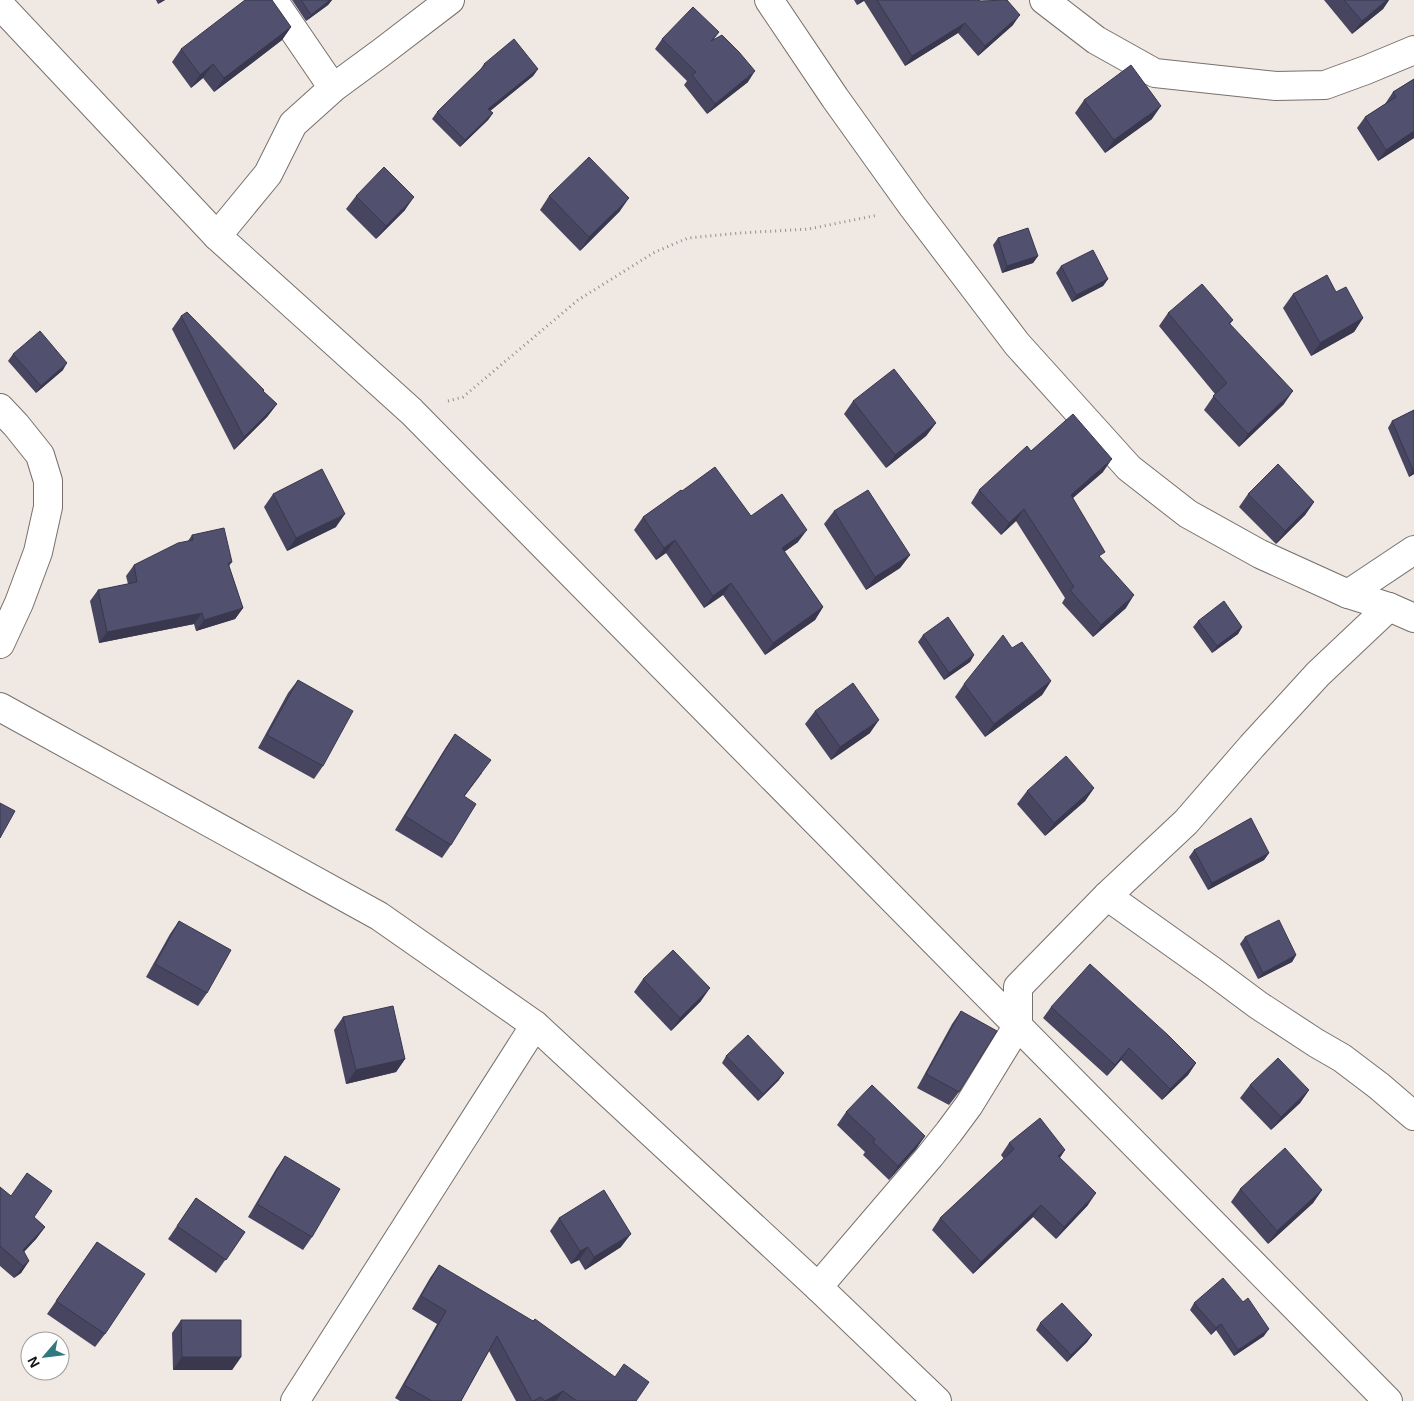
<svg xmlns="http://www.w3.org/2000/svg" width="1414" height="1401" viewBox="0 0 1414 1401" font-family="Arial,sans-serif">
  <style>
    .lines { fill: none; stroke-linecap: round; stroke-linejoin: round }
    .minor-casing { stroke: #78706c; stroke-width: 30 }
    .path { stroke: #938d89; stroke-width: 3; stroke-dasharray: 1 4; stroke-linecap: butt }
    .minor { stroke: #fff; stroke-width: 28 }
    .wall { fill: #47455f }
    .shaded-wall { fill: #39384e }
    .building { fill: #52506f; stroke: #39384e }
  </style>
  <rect width="100%" height="100%" fill="#f0e8e3"/>
  <g class="lines">
    <g class="minor-casing">
      <g id="minor">
        <polyline points="273,0 333,88"/>
        <polyline points="769,0 835,98 913,207 1017,344 1129,468 1188,514 1260,554 1348,594 1389,607 1414,618"/>
        <polyline points="1044,0 1096,40 1155,73 1276,86 1325,85 1366,70 1414,50"/>
        <polyline points="0,5 217,236 411,411 1388,1401"/>
        <polyline points="217,236 268,174 293,124 333,88 382,52 450,0"/>
        <polyline points="0,408 16,425 40,455 48,481 48,507 38,552 19,603 0,644"/>
        <polyline points="1348,594 1414,550"/>
        <polyline points="0,707 379,916 535,1025 818,1287 937,1401"/>
        <polyline points="1107,896 1211,970 1258,1005 1316,1043 1342,1058 1379,1086 1414,1116"/>
        <polyline points="818,1287 930,1156 949,1132 969,1105 1018,1025 1018,987 1107,896 1186,822 1252,746 1318,674 1389,607"/>
        <polyline points="295,1401 535,1025"/>
      </g>
    </g>
    <polyline class="path" points="448,401 463,397 578,300 655,252 688,238 740,233 809,229 878,215"/>
    <use href="#minor" class="minor"/>
  </g>
  <g class="wall">
    <polygon points="156,0 165,0 158,4"/>
    <polygon points="292,0 332,0 328,5 306,21"/>
    <polygon points="854,0 979,0 1013,25 978,56 958,33 905,66 864,1 857,5"/>
    <polygon points="1324,0 1389,0 1383,9 1352,34"/>
    <polygon points="291,27 282,40 214,92 203,78 191,88 172,62 181,49"/>
    <polygon points="719,32 714,39 748,82 707,114 684,85 687,81 655,49 662,39"/>
    <polygon points="484,64 538,69 533,76 490,111 493,113 488,120 460,147 432,119 437,112 480,70"/>
    <polygon points="1414,79 1414,138 1378,161 1357,128 1365,117 1385,104 1393,92"/>
    <polygon points="1084,100 1152,119 1105,153 1075,113"/>
    <polygon points="356,196 405,210 376,239 346,209"/>
    <polygon points="549,196 620,211 580,251 540,210"/>
    <polygon points="998,238 1038,256 1033,263 1002,273 993,245"/>
    <polygon points="1061,266 1108,279 1103,286 1072,302 1056,273"/>
    <polygon points="1293,294 1363,318 1354,332 1311,356 1283,308"/>
    <polygon points="1168,313 1233,320 1230,324 1284,404 1239,447 1204,410 1215,394 1159,326"/>
    <polygon points="181,316 277,404 267,417 234,450 172,329"/>
    <polygon points="13,354 63,370 36,393 8,361"/>
    <polygon points="853,401 936,423 926,436 886,468 844,414"/>
    <polygon points="1414,410 1414,474 1409,477 1388,428 1392,421"/>
    <polygon points="1031,451 1103,472 1073,498 1100,558 1126,608 1093,637 1062,603 1065,598 1016,521 1001,535 971,503 979,490"/>
    <polygon points="682,491 751,516 798,542 784,552 823,607 815,620 765,655 723,595 704,608 666,553 656,560 634,530 643,517"/>
    <polygon points="273,494 336,527 287,551 264,507"/>
    <polygon points="1248,494 1314,502 1305,515 1276,544 1239,507"/>
    <polygon points="834,511 910,555 900,568 866,590 824,524"/>
    <polygon points="192,535 232,562 229,566 243,608 235,619 196,631 194,624 99,643 90,601 98,590 128,584 126,576 134,565 188,541"/>
    <polygon points="1198,621 1242,627 1238,634 1212,653 1193,627"/>
    <polygon points="923,635 974,655 970,662 944,680 918,642"/>
    <polygon points="1012,648 1051,681 1042,695 985,737 955,697 964,684"/>
    <polygon points="298,680 323,766 314,779 258,748 288,693"/>
    <polygon points="815,711 870,733 831,760 805,724"/>
    <polygon points="455,734 482,773 464,797 451,845 442,858 395,830 446,747"/>
    <polygon points="1094,788 1085,801 1045,836 1017,804 1027,791"/>
    <polygon points="1194,850 1269,853 1264,860 1208,890 1189,857"/>
    <polygon points="179,921 207,993 198,1006 146,977 170,934"/>
    <polygon points="1245,937 1296,955 1292,962 1258,979 1240,944"/>
    <polygon points="643,979 701,1001 671,1031 634,992"/>
    <polygon points="1051,1007 1196,1063 1188,1075 1162,1100 1121,1060 1107,1076 1043,1018"/>
    <polygon points="961,1011 959,1092 949,1105 917,1088 952,1024"/>
    <polygon points="343,1017 405,1059 396,1072 346,1084 334,1030"/>
    <polygon points="726,1056 779,1080 758,1101 722,1063"/>
    <polygon points="1250,1085 1309,1090 1300,1103 1271,1130 1240,1098"/>
    <polygon points="846,1112 925,1136 916,1149 889,1180 863,1155 865,1152 837,1125"/>
    <polygon points="1009,1143 1065,1150 1060,1158 1088,1205 1056,1239 1033,1217 973,1274 932,1230 940,1218 1004,1159 1001,1155"/>
    <polygon points="285,1156 312,1237 303,1250 248,1217 276,1169"/>
    <polygon points="0,1187 45,1227 36,1239 24,1252 29,1261 21,1273 14,1278 0,1266"/>
    <polygon points="1240,1189 1322,1190 1313,1203 1268,1244 1231,1202"/>
    <polygon points="196,1198 245,1232 216,1273 168,1239"/>
    <polygon points="559,1218 621,1247 585,1270 579,1260 571,1264 550,1231"/>
    <polygon points="97,1242 105,1334 95,1347 47,1314"/>
    <polygon points="439,1265 636,1401 516,1401 489,1351 461,1401 400,1401 395,1398 437,1324 412,1309 430,1278"/>
    <polygon points="1194,1303 1264,1336 1234,1356 1216,1330 1211,1335 1190,1310"/>
    <polygon points="181,1320 241,1357 232,1370 173,1370 172,1333"/>
    <polygon points="1040,1323 1092,1335 1087,1342 1067,1362 1036,1330"/>
  </g>
  <g class="shaded-wall">
    <polygon points="161,0 165,0 158,4"/>
    <polygon points="330,0 332,0 328,5 306,21 311,15"/>
    <polygon points="861,0 865,0 857,5"/>
    <polygon points="1387,0 1389,0 1383,9 1352,34 1362,21"/>
    <polygon points="1020,15 1013,25 978,56 985,46"/>
    <polygon points="965,23 958,33 905,66 912,56"/>
    <polygon points="291,27 282,40 214,92 224,78"/>
    <polygon points="213,64 203,78 191,88 200,75"/>
    <polygon points="538,69 533,76 484,116 488,109"/>
    <polygon points="755,71 748,82 707,114 715,104"/>
    <polygon points="1161,106 1152,119 1105,153 1114,140"/>
    <polygon points="493,113 488,120 460,147 465,140"/>
    <polygon points="1414,131 1414,138 1378,161 1386,150"/>
    <polygon points="414,197 405,210 376,239 386,226"/>
    <polygon points="629,198 620,211 580,251 589,237"/>
    <polygon points="1038,256 1033,263 1002,273 1007,266"/>
    <polygon points="1108,279 1103,286 1072,302 1076,295"/>
    <polygon points="1363,318 1354,332 1311,356 1320,343"/>
    <polygon points="67,363 63,370 36,393 41,386"/>
    <polygon points="1293,391 1284,404 1239,447 1248,434"/>
    <polygon points="277,404 267,417 234,450 244,437"/>
    <polygon points="936,423 926,436 886,468 895,455"/>
    <polygon points="1112,459 1103,472 1062,507 1071,495"/>
    <polygon points="1413,470 1414,470 1414,474 1409,477"/>
    <polygon points="1314,502 1305,515 1276,544 1285,531"/>
    <polygon points="1024,509 1016,521 1001,535 1009,523"/>
    <polygon points="345,514 336,527 287,551 296,538"/>
    <polygon points="807,530 798,542 773,560 782,548"/>
    <polygon points="675,540 666,553 656,560 664,548"/>
    <polygon points="910,555 900,568 866,590 875,577"/>
    <polygon points="731,583 723,595 704,608 713,596"/>
    <polygon points="1134,595 1126,608 1093,637 1101,625"/>
    <polygon points="823,607 815,620 765,655 773,643"/>
    <polygon points="243,608 235,619 196,631 204,620"/>
    <polygon points="202,613 194,624 99,643 107,632"/>
    <polygon points="1242,627 1238,634 1212,653 1217,646"/>
    <polygon points="974,655 970,662 944,680 949,673"/>
    <polygon points="1051,681 1042,695 985,737 994,724"/>
    <polygon points="879,720 870,733 831,760 840,747"/>
    <polygon points="1094,788 1085,801 1045,836 1054,823"/>
    <polygon points="1269,853 1264,860 1208,890 1212,883"/>
    <polygon points="1296,955 1292,962 1258,979 1263,973"/>
    <polygon points="710,988 701,1001 671,1031 680,1018"/>
    <polygon points="1129,1048 1121,1060 1107,1076 1115,1065"/>
    <polygon points="405,1059 396,1072 346,1084 356,1070"/>
    <polygon points="1196,1063 1188,1075 1162,1100 1170,1089"/>
    <polygon points="784,1073 779,1080 758,1101 763,1094"/>
    <polygon points="1309,1090 1300,1103 1271,1130 1281,1117"/>
    <polygon points="925,1136 916,1149 889,1180 898,1166"/>
    <polygon points="1065,1150 1057,1161 1058,1156"/>
    <polygon points="1322,1190 1313,1203 1268,1244 1277,1231"/>
    <polygon points="1096,1193 1088,1205 1056,1239 1064,1227"/>
    <polygon points="1041,1205 1033,1217 973,1274 981,1262"/>
    <polygon points="45,1227 36,1239 16,1260 23,1250"/>
    <polygon points="631,1234 621,1247 585,1270 594,1257"/>
    <polygon points="588,1247 579,1260 571,1264 580,1251"/>
    <polygon points="29,1261 21,1273 14,1278 23,1266"/>
    <polygon points="1221,1324 1216,1330 1211,1335 1216,1328"/>
    <polygon points="1269,1329 1264,1336 1234,1356 1238,1350"/>
    <polygon points="1092,1335 1087,1342 1067,1362 1071,1355"/>
    <polygon points="182,1357 241,1357 232,1370 173,1370"/>
    <polygon points="563,1391 556,1401 544,1401 545,1401"/>
  </g>
  <g class="building">
    <polygon points="245,0 272,0 291,27 224,78 213,64 200,75 181,49"/>
    <polygon points="301,0 330,0 311,15"/>
    <polygon points="877,0 979,0 980,1 1007,0 1020,15 985,46 965,23 912,56"/>
    <polygon points="1344,0 1387,0 1362,21"/>
    <polygon points="693,7 719,32 711,41 722,35 739,52 755,71 715,104 692,75 696,72 662,39"/>
    <polygon points="514,39 538,69 488,109 493,113 465,140 437,112 485,65 484,64"/>
    <polygon points="1131,65 1161,106 1114,140 1084,100"/>
    <polygon points="1414,79 1414,131 1386,150 1365,117 1396,97 1393,92"/>
    <polygon points="589,157 629,198 589,237 549,196"/>
    <polygon points="384,167 414,197 386,226 356,196"/>
    <polygon points="1028,228 1038,256 1007,266 998,238"/>
    <polygon points="1093,250 1108,279 1076,295 1061,266"/>
    <polygon points="1327,275 1336,292 1346,287 1363,318 1320,343 1293,294"/>
    <polygon points="1202,284 1233,320 1229,323 1293,391 1248,434 1213,396 1227,383 1168,313"/>
    <polygon points="187,312 264,390 263,391 277,404 244,437 181,316"/>
    <polygon points="40,331 67,363 41,386 13,354"/>
    <polygon points="894,369 936,423 895,455 853,401"/>
    <polygon points="1414,410 1414,470 1413,470 1392,421"/>
    <polygon points="1073,414 1112,459 1071,495 1105,552 1099,556 1134,595 1101,625 1070,590 1074,587 1024,509 1009,523 979,490 1027,446 1031,451"/>
    <polygon points="1278,464 1314,502 1285,531 1248,494"/>
    <polygon points="715,467 751,516 782,494 807,530 782,548 823,607 773,643 731,583 713,596 675,540 664,548 643,517 681,490 682,491"/>
    <polygon points="322,469 345,514 296,538 273,494"/>
    <polygon points="868,490 910,555 875,577 834,511"/>
    <polygon points="224,528 232,562 228,563 243,608 204,620 202,613 107,632 98,590 137,582 134,565 178,543 193,540 192,535"/>
    <polygon points="1224,601 1242,627 1217,646 1198,621"/>
    <polygon points="948,617 974,655 949,673 923,635"/>
    <polygon points="1003,635 1012,648 1022,642 1051,681 994,724 964,684"/>
    <polygon points="298,680 353,711 323,766 267,735"/>
    <polygon points="853,683 879,720 840,747 815,711"/>
    <polygon points="455,734 491,760 464,796 476,804 451,845 405,816"/>
    <polygon points="1066,756 1094,788 1054,823 1027,791"/>
    <polygon points="0,803 15,811 0,838"/>
    <polygon points="1251,818 1269,853 1212,883 1194,850"/>
    <polygon points="1279,920 1296,955 1263,973 1245,937"/>
    <polygon points="179,921 231,950 207,993 155,964"/>
    <polygon points="673,950 710,988 680,1018 643,979"/>
    <polygon points="1090,964 1168,1035 1196,1063 1170,1089 1129,1048 1115,1065 1051,1007"/>
    <polygon points="393,1006 405,1059 356,1070 343,1017"/>
    <polygon points="961,1011 997,1031 959,1092 926,1074"/>
    <polygon points="748,1035 784,1073 763,1094 726,1056"/>
    <polygon points="1278,1058 1309,1090 1281,1117 1250,1085"/>
    <polygon points="872,1085 925,1136 898,1166 873,1142 875,1139 846,1112"/>
    <polygon points="1040,1118 1065,1150 1058,1156 1096,1193 1064,1227 1041,1205 981,1262 940,1218 1014,1149 1009,1143"/>
    <polygon points="1285,1148 1322,1190 1277,1231 1240,1189"/>
    <polygon points="285,1156 340,1189 312,1237 257,1204"/>
    <polygon points="27,1173 52,1191 34,1217 45,1227 23,1250 29,1261 23,1266 0,1246 0,1187 11,1196"/>
    <polygon points="604,1190 631,1234 594,1257 588,1247 580,1251 559,1218"/>
    <polygon points="196,1198 245,1232 226,1260 177,1226"/>
    <polygon points="97,1242 145,1274 105,1334 56,1301"/>
    <polygon points="439,1265 533,1321 535,1319 615,1377 624,1364 649,1382 636,1401 577,1401 563,1391 545,1401 541,1397 533,1401 532,1401 497,1336 461,1401 432,1401 404,1385 446,1311 421,1296"/>
    <polygon points="1223,1278 1243,1302 1248,1298 1269,1329 1238,1350 1221,1324 1216,1328 1194,1303"/>
    <polygon points="1062,1303 1092,1335 1071,1355 1040,1323"/>
    <polygon points="181,1320 241,1320 241,1357 182,1357"/>
  </g>
  <g transform="translate(45 1356) rotate(242)"><circle r="24" fill="#ffffff" stroke="#a1a0a0"/>
  <path d="M0-4L9 19L0 12L-9 19Z" fill="#30797e"/>
  <text y="-8" font-size="14" font-weight="bold" text-anchor="middle" fill="#151211">N</text>
  </g>
</svg>
